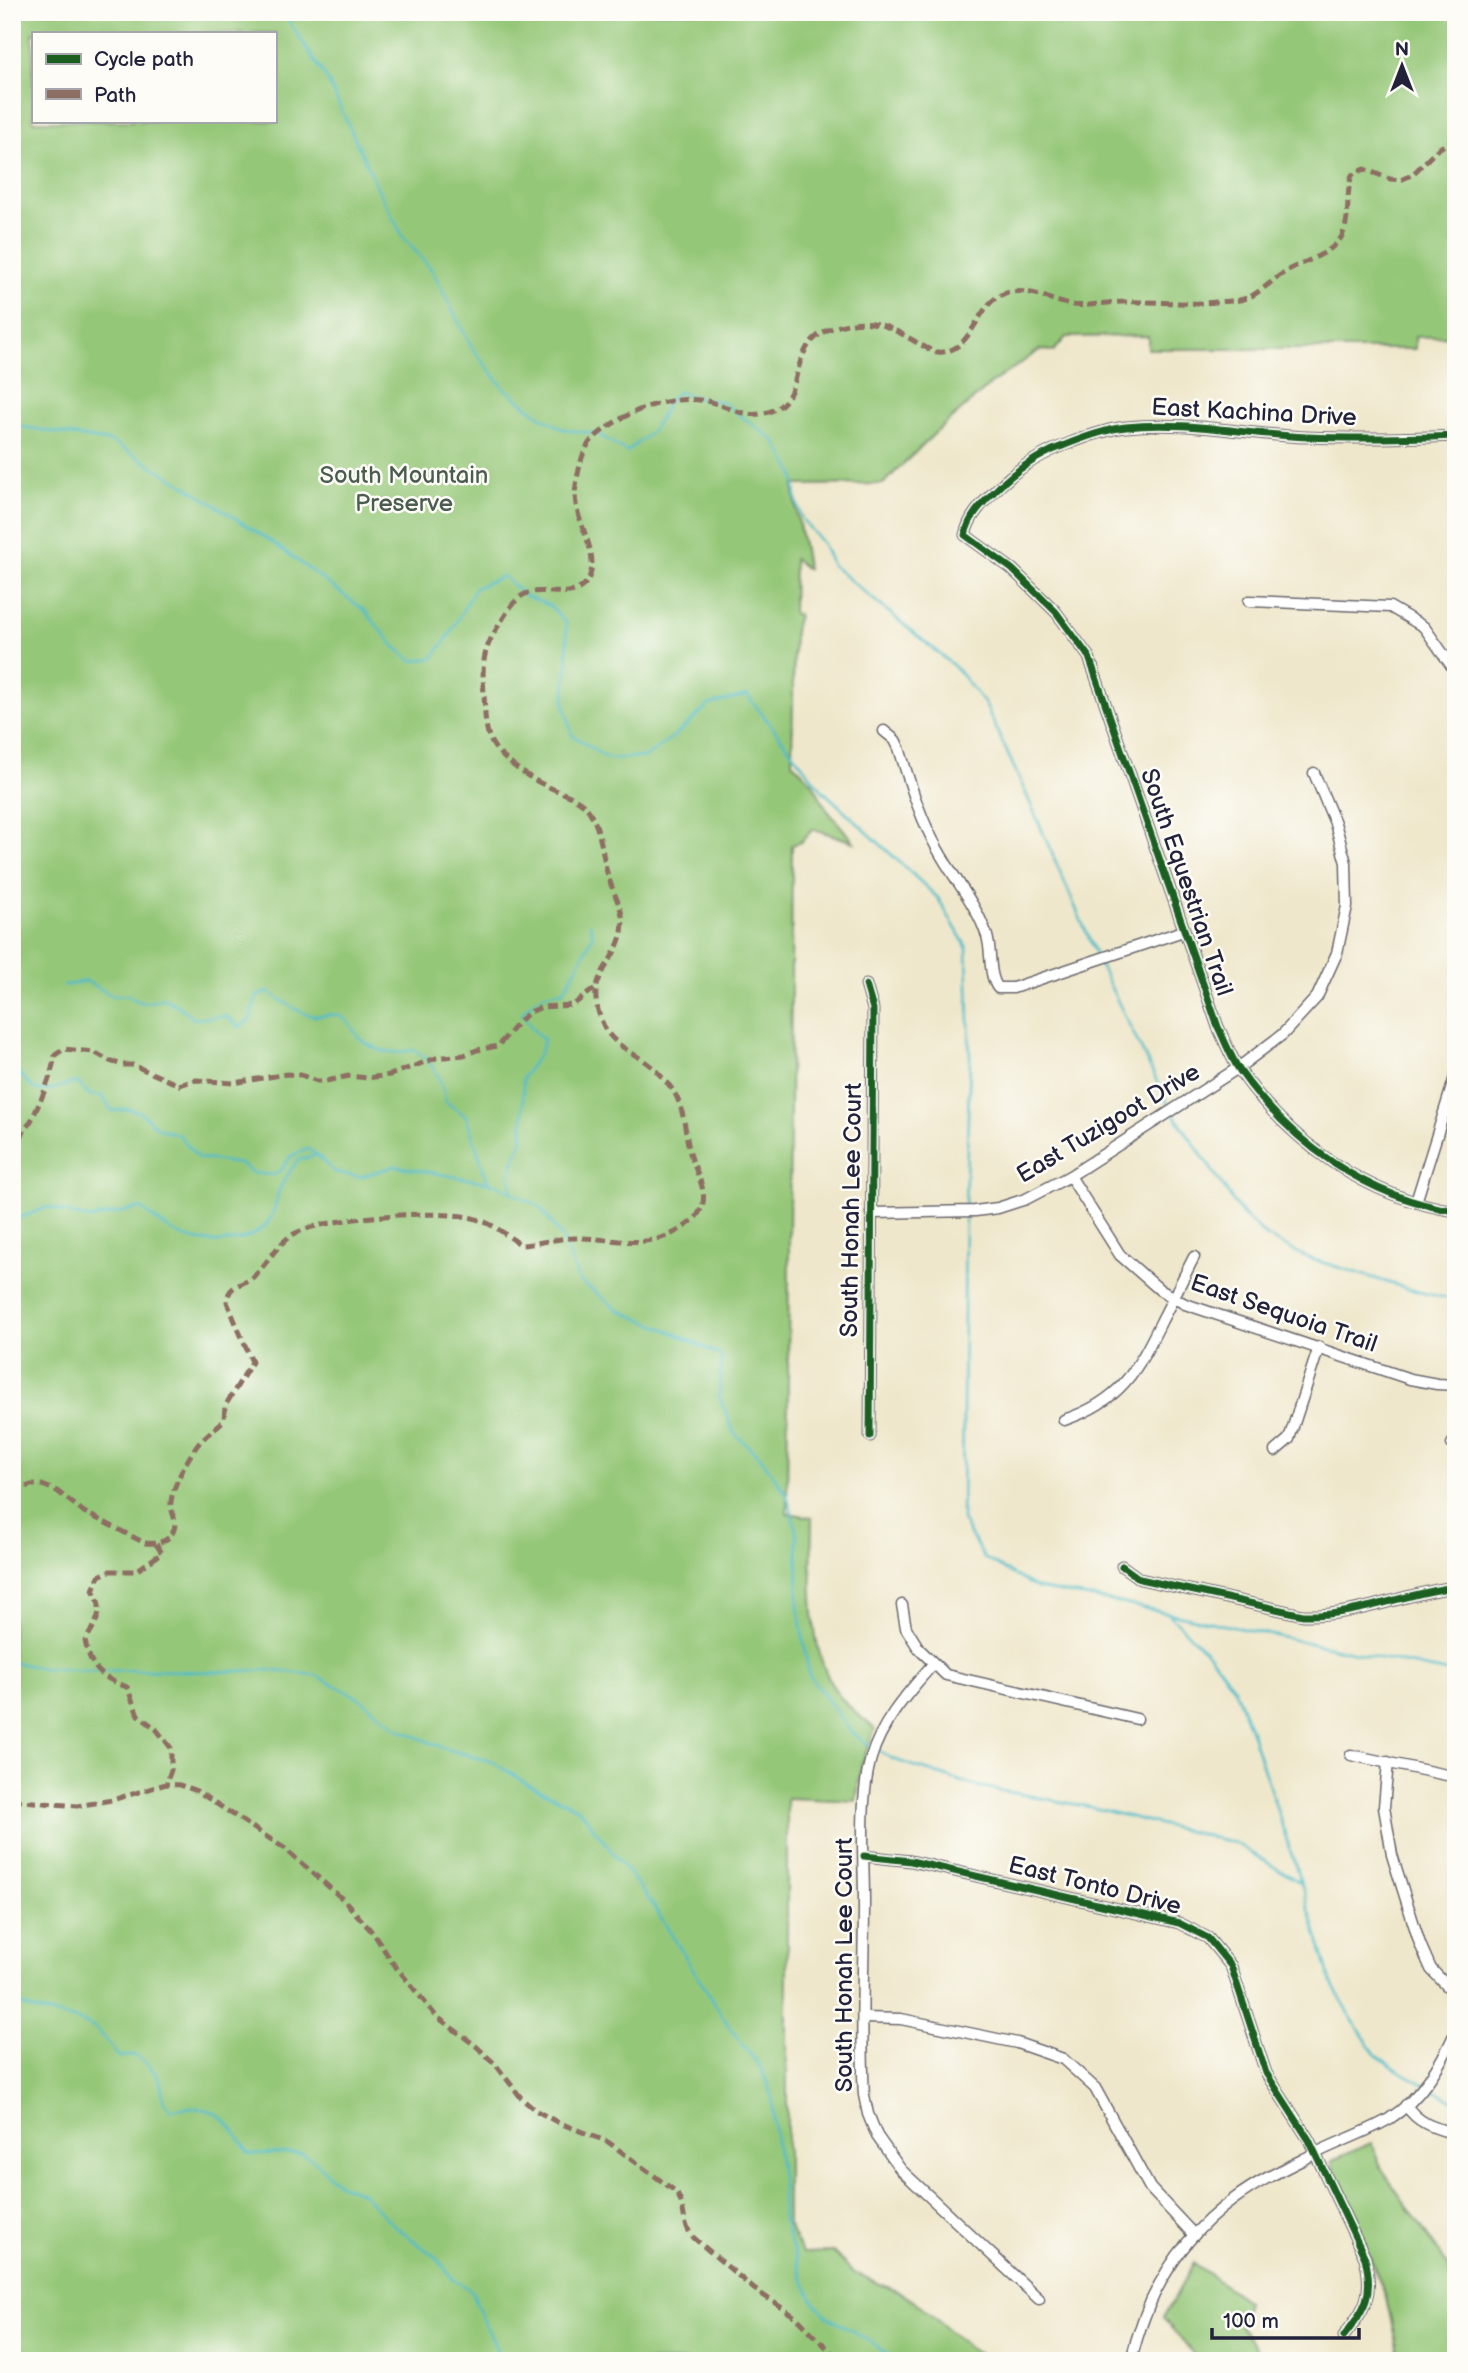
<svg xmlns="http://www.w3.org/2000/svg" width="1468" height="2373" viewBox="0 0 1468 2373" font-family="'Balsamiq Sans',sans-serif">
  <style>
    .green { fill: #95c778; stroke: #5c745a; stroke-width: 2; fill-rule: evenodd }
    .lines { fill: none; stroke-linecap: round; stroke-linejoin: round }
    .stream { stroke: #4fbcc9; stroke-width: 2.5 }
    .minor-casing { stroke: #6a676d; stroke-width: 13 }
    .minor { stroke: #fff; stroke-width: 10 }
    .quiet { stroke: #8d6e63; stroke-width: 5; stroke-dasharray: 10 5; stroke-linecap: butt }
    .cycleway-casing { stroke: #fdfcf7; stroke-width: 11 }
    .cycleway { stroke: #1b5e20; stroke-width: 7 }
    .labels { text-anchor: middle; stroke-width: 5; stroke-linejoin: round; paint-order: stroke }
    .street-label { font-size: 24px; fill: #22223b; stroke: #fdfcf7 }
    .park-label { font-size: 24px; fill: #4a5c50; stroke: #fdfcf7 }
  </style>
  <rect width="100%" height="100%" fill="#fdfcf7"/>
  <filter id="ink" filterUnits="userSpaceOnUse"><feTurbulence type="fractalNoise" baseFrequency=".0143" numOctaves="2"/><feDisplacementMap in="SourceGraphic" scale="14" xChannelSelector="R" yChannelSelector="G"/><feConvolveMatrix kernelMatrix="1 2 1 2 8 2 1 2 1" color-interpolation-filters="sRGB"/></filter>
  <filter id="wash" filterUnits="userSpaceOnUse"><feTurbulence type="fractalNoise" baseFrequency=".00686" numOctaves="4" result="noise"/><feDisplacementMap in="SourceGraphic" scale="28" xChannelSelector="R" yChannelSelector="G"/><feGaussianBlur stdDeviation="1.57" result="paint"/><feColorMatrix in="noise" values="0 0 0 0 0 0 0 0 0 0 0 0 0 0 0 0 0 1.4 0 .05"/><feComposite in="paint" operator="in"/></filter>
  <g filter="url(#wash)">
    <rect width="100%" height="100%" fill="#efe7cb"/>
    <g class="green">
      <path d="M12,12H1456V336L1415,337V349H1148V336L1066,337L1054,351L1040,350L993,382L934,434L883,484L794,485C794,514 804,540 807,569L794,559L793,614L798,615L794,631L792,762L812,782L828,811L854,842L813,829L801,842L792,845L787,1513L812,1517C812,1571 804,1656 843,1700C852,1710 864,1720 875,1729L862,1763L856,1801L787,1798V2222L802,2253L833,2252L853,2272L901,2293L921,2306L969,2348L992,2361H12ZM33,33H275V121H33Z"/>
      <polygon points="1371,2143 1383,2171 1449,2267 1456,2338 1456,2361 1400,2361 1386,2297 1331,2161"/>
      <polygon points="1194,2263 1247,2302 1240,2326 1266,2361 1199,2361 1163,2318"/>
    </g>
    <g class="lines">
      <g class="stream">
        <polyline points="283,12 328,81 379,191 403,237 432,270 472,348 504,388 543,418 563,429 598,434 627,452 653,430 668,402 678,392 708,401 721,401 776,442 794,474 796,499 802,519 823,544 832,565 955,667 985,704 1028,798 1097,957"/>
        <polyline points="12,425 112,442 189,488 272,542 364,610 395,647 413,661 433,658 450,634 475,588 503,576 524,595 550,606 566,623 568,660 564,702 572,735 608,759 646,757 678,733 709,705 747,695 822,790 938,898 967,948 970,1058 965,1208"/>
        <polyline points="1099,963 1170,1108"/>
        <path d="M64,986L86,981L113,996L128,995C141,1005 148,1004 163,998L180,1007L194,1019L226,1016L239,1027L250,1020L257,996L268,992C281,999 300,1016 316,1016C326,1016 332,1012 342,1017C350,1021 353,1031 359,1037C375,1053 394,1055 414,1050C433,1061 442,1080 446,1102L466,1116L488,1182"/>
        <path d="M12,1064C39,1098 35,1094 77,1082L90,1095L102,1096L112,1111L128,1109L140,1112L158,1128L179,1135L198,1158L240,1164L253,1173L274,1175L282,1169L291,1156L308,1149L316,1154"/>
        <polyline points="1173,1113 1242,1214 1266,1236 1308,1258 1419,1292 1456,1300"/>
        <path d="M512,1192L510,1175L514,1160L523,1140V1077L540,1053L544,1040L534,1031L522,1013C535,999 544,992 563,991C575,974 583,954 593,936L590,924"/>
        <polyline points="965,1215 962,1520 984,1558 1037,1588 1106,1600 1456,1674"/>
        <path d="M12,1221L48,1207L89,1219L141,1208C151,1216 161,1225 172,1231C198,1247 253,1248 270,1219C276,1210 276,1197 280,1188C285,1178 292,1169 298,1160L317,1155L335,1172L360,1177L395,1166L496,1184L540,1207L563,1239L579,1280L620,1311L670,1331L722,1356L719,1396L734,1433L762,1459L787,1495L797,1535L798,1606L809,1675L852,1733L871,1746"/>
        <polyline points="1169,1614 1211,1657 1234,1688 1251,1731 1301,1883 1331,1982 1352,2019 1376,2055 1404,2074 1456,2102"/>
        <polyline points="12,1662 41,1668 90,1671 147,1670 208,1672 266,1670 315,1675 358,1697 398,1729 446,1749 493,1762 529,1785 579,1809 651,1902 730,2028 761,2068 772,2095 774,2125 782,2184 783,2219 802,2277 814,2302 828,2317 873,2343 895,2361"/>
        <polyline points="877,1749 892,1759 976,1786 1090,1807 1235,1843 1301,1883"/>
        <path d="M12,1999C36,2017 69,2012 94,2028C104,2034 111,2048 119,2057L135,2055C145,2062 153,2068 159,2079C165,2094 158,2098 171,2110C214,2100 229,2120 249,2154L302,2153L319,2164L331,2178L343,2186L362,2193L393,2225L437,2258L453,2279L473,2292C479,2316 493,2337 501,2361"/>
      </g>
    </g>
  </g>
  <g filter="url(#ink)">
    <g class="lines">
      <g class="minor-casing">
        <g id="minor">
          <path d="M1456,436C1406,438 1356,439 1307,437C1246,435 1186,420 1126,427C1107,429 1088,436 1070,443C1045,452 1021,466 1002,484C986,500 970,513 965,535L1012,569L1056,612L1089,657L1218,1027C1225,1041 1231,1058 1240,1071C1291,1143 1367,1198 1456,1211"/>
          <polyline points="1249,601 1390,607 1424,627 1456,672"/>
          <path d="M884,731L895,740L899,748C910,783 919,816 937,848C953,878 976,903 987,936C992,952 988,975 998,988H1013L1183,931"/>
          <polyline points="866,985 873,1009 870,1436"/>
          <polyline points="1070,1176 1120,1255 1160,1290 1185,1304 1410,1379 1437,1384 1456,1385"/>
          <polyline points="1416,1202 1456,1074"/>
          <polyline points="871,1213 975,1211 998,1208 1026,1199 1070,1176 1238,1068 1283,1034 1317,997 1337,953 1347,906 1346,863 1335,823 1314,773"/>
          <path d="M1064,1420C1121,1401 1137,1371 1162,1320C1173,1299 1183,1278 1194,1257"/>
          <polyline points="1452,1444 1456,1438"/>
          <polyline points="1275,1451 1289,1439 1319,1347"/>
          <path d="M1122,1566L1140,1579L1303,1615C1356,1617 1404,1593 1456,1587"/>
          <polyline points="902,1605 906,1628 919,1649 946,1675 1137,1719"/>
          <path d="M933,1664C908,1693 882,1721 871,1758C859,1799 864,1859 864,1902C864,1966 860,2031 864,2095L868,2114L877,2136L901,2170L1039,2299"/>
          <polyline points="1351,1755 1456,1777"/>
          <polyline points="1388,1762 1384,1807 1392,1855 1420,1944 1431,1969 1447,1986 1456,1992"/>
          <path d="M864,1856L911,1861L1179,1923L1208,1938L1231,1966L1266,2073L1309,2140L1365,2258C1374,2295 1366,2307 1344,2336"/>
          <polyline points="864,2018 901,2019 1017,2043 1063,2059 1095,2088 1150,2188 1194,2235"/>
          <path d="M1406,2105C1418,2124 1435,2128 1456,2134"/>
          <path d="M1131,2361C1146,2296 1179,2239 1234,2199C1258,2181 1286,2168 1312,2155C1337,2142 1365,2133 1389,2119C1421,2099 1441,2064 1456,2031"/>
        </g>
      </g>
      <use href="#minor" class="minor"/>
      <g class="quiet">
        <path d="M12,1152C19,1146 19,1141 23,1133C25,1128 30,1124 32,1119C42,1098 51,1078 55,1055L64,1049L94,1052L110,1061L123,1065H133L179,1085L196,1080L234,1083L287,1074L301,1075L317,1081H326L349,1076L367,1078L390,1075L436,1058L464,1055L477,1050L498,1046L520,1020L530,1012L542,1007L573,1005L594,989"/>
        <path d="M12,1492L31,1485H42L57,1491L84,1512L145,1543C156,1544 167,1543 173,1532C178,1521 172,1515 171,1506C169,1492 190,1453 200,1442C207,1434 216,1428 224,1420L225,1406L252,1362L227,1302C228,1284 241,1286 252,1278C266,1266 275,1246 292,1235C321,1217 443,1208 476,1219C495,1224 506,1236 522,1245C539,1244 556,1238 573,1238C614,1237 647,1252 684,1227C693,1221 700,1215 703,1203C706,1186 694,1169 690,1153C684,1130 685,1104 669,1085C662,1077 655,1069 647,1063C629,1050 611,1044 602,1022C584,978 610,972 621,936C623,930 623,921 622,915C619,902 612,889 608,876C602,856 602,835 592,816C583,798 568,796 551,788C533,781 503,761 493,745C484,731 485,710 484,694C482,664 482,651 499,625C506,614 513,600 525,594C547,585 579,605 590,575C598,553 579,526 576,504C574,494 576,484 578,474C581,460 584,446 595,437C623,412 673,392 711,402C727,406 743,417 760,414C814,405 779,344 836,327C874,315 891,328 923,346C931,350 934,353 943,352C976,348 977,297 1010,292C1035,289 1049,301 1071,305C1087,307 1106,302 1122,302C1154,301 1184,305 1216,302C1226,301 1237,302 1247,298C1262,292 1275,277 1290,269C1307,260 1332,254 1342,236C1351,218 1345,194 1352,175L1364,169L1390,179L1401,180L1413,174L1438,149L1456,138"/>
        <path d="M156,1544L162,1553L136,1571H110L99,1576L93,1590C106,1610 96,1623 85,1641C91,1669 100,1677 127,1687L138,1715L156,1729L171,1748V1770L166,1784"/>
        <path d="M12,1800L77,1806L112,1800L166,1784L180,1785L197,1791L284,1848L345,1901L374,1934L392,1962L436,2016L476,2046L496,2065L522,2099L535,2110L557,2122L608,2142L675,2191C687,2206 680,2223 694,2238L754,2289L797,2318L835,2356L845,2361"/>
      </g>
      <g class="cycleway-casing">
        <g id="cycleway">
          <path d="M1456,436C1406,438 1356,439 1307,437C1246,435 1186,420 1126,427C1107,429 1088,436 1070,443C1045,452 1021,466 1002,484C986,500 970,513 965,535L1012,569L1056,612L1089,657L1218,1027C1225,1041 1231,1058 1240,1071C1291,1143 1367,1198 1456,1211"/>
          <polyline points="866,985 873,1009 870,1436"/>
          <path d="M1122,1566L1140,1579L1303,1615C1356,1617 1404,1593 1456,1587"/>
          <path d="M864,1856L911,1861L1179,1923L1208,1938L1231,1966L1266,2073L1309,2140L1365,2258C1374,2295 1366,2307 1344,2336"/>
        </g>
      </g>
      <use href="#cycleway" class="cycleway"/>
    </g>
  </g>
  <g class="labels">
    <g class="street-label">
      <text transform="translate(1254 412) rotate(3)" y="8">East Kachina Drive</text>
      <text transform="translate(1187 882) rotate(71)" y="8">South Equestrian Trail</text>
      <text transform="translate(1108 1123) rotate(-31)" y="8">East Tuzigoot Drive</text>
      <text transform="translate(851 1210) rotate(-89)" y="8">South Honah Lee Court</text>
      <text transform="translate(1284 1313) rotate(19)" y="8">East Sequoia Trail</text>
      <text transform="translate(1095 1885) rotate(14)" y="8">East Tonto Drive</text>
      <text transform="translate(844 1965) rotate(-90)" y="8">South Honah Lee Court</text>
    </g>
    <g class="park-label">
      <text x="404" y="483">South Mountain<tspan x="404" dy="28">Preserve</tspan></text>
    </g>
  </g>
  <rect width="1468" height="2373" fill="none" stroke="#fdfcf7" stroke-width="42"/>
  <rect x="32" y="32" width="245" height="91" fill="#fdfcf7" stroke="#a5a5ac" stroke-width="2"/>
  <rect x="46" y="54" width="35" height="10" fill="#1b5e20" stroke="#a5a5ac" stroke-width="2"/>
  <text x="94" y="66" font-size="21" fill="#22223b">Cycle path</text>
  <rect x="46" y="89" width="35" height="10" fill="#8d6e63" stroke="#a5a5ac" stroke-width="2"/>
  <text x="94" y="102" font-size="21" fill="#22223b">Path</text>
  <g transform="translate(1402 66)" stroke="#fdfcf7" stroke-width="5" paint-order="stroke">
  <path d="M0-5L12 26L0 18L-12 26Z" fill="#22223b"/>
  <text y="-10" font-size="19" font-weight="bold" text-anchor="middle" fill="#22223b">N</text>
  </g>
  <path d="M1212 2328v10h147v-10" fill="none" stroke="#22223b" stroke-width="3.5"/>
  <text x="1223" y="2328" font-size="21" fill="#22223b" stroke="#fdfcf7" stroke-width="5" paint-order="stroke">100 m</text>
</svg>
